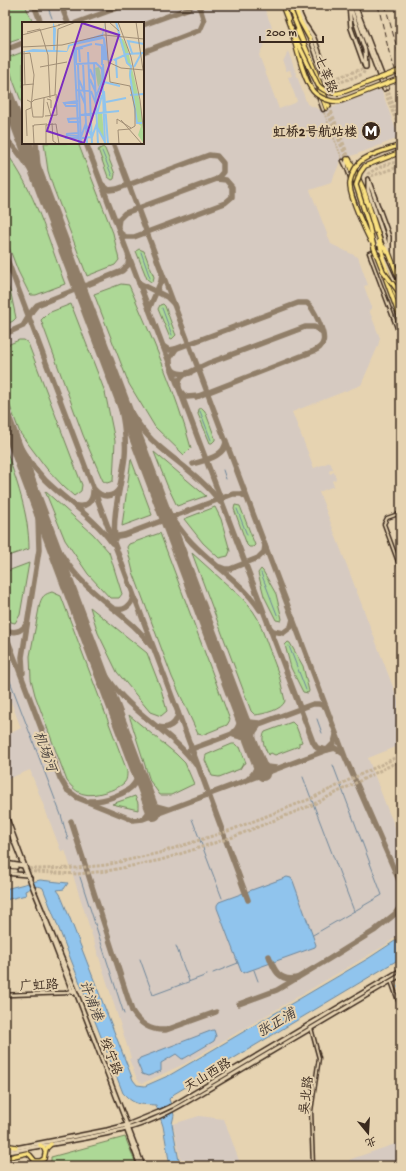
<svg xmlns="http://www.w3.org/2000/svg" width="406" height="1171" viewBox="0 0 406 1171" font-family="'Gochi Hand','LXGW WenKai TC',sans-serif">
  <style>
    .built { fill: #d6cac1; fill-rule: evenodd }
    .green { fill: #add896; stroke: #74815a }
    .water { fill: #90c4ed; stroke: #6e869a }
    .lines { fill: none; stroke-linecap: round; stroke-linejoin: round }
    .stream { stroke: #6e869a; stroke-width: 1 }
    .canal { stroke: #90c4ed; stroke-width: 2 }
    .taxiway { stroke: #907e68; stroke-width: 5.5 }
    .runway { stroke: #907e68; stroke-width: 14 }
    .minor-tunnel { stroke: #c4b194; stroke-width: 2; stroke-dasharray: 2 1; stroke-linecap: butt }
    .secondary-tunnel { stroke: #c4b194; stroke-width: 3; stroke-dasharray: 3 1.5; stroke-linecap: butt }
    .primary-tunnel { stroke: #c4b194; stroke-width: 3.5; stroke-dasharray: 3.5 2; stroke-linecap: butt }
    .minor-casing { stroke: #3b2a1e; stroke-width: 5 }
    .tertiary-casing { stroke: #3b2a1e; stroke-width: 5.5 }
    .secondary-casing { stroke: #3b2a1e; stroke-width: 6 }
    .primary-casing { stroke: #3b2a1e; stroke-width: 6 }
    .trunk-casing { stroke: #3b2a1e; stroke-width: 6 }
    .minor { stroke: #e6d3b1; stroke-width: 2 }
    .tertiary { stroke: #e6d3b1; stroke-width: 2.5 }
    .secondary { stroke: #e6d3b1; stroke-width: 3 }
    .primary { stroke: #fae180; stroke-width: 3.5 }
    .trunk { stroke: #fae180; stroke-width: 3.5 }
    .rail { stroke: #3b2a1e; stroke-width: 1; stroke-dasharray: 6 3; stroke-linecap: butt }
    .secondary-bridge-casing { stroke: #3b2a1e; stroke-width: 6; stroke-linecap: butt }
    .trunk-bridge-casing { stroke: #3b2a1e; stroke-width: 6; stroke-linecap: butt }
    .secondary-bridge { stroke: #e6d3b1; stroke-width: 3 }
    .trunk-bridge { stroke: #fae180; stroke-width: 3.5 }
    .labels { text-anchor: middle; stroke-width: 4; stroke-linejoin: round; paint-order: stroke }
    .street-label { font-size: 13px; fill: #3b2a1e; stroke: #e6d3b1 }
    .poi-label { font-size: 13px; font-weight: bold; fill: #3b2a1e; stroke: #e6d3b1; text-anchor: end }
    .water-label { font-size: 14px; font-style: italic; fill: #48413d; stroke: #e6d3b1 }
    .inset-river { fill: none; stroke: #90c4ed; stroke-width: 2 }
    .inset-road { fill: none; stroke: #a28f76; stroke-width: 1 }
    .view { fill: #7b2cbf; fill-opacity: 0.15; stroke: #7b2cbf; stroke-width: 2 }
    .inset-edge { fill: none; stroke: #3b2a1e; stroke-width: 2 }
  </style>
  <rect width="100%" height="100%" fill="#e6d3b1"/>
  <filter id="ink" filterUnits="userSpaceOnUse"><feTurbulence type="fractalNoise" baseFrequency=".025" numOctaves="2"/><feDisplacementMap in="SourceGraphic" scale="8" xChannelSelector="R" yChannelSelector="G"/><feConvolveMatrix kernelMatrix="1 2 1 2 8 2 1 2 1" color-interpolation-filters="sRGB"/></filter>
  <g filter="url(#ink)">
    <g class="built">
      <path d="M5,5H263L272,27L259,55L279,109L295,103L297,101L288,77L292,76L290,70L286,71L283,62L288,51L307,104L323,111L381,89L399,138L341,160L331,183L310,190L331,244L358,257L368,285L364,286L372,308L369,310L380,338L378,346L361,385L292,412L314,468L330,462L333,469L329,471L330,474L334,472L336,479L332,481L334,486L319,492L401,708V745L368,758L387,808L401,841V933L384,946L184,1064L143,1083L140,1082L137,1079L129,1059L131,1058L65,850L61,851L30,770L5,780V736L21,728L5,686ZM23,23H143V143H23Z"/>
      <polygon points="199,1116 224,1119 241,1166 182,1166 173,1124"/>
      <polygon points="401,1142 401,1166 350,1166 349,1160 354,1158"/>
    </g>
    <g class="green">
      <polygon points="5,5 25,5 33,23 23,23 23,37 5,43"/>
      <polygon points="23,52 23,106 13,80 7,58"/>
      <polygon points="44,143 78,143 113,233 119,260 115,265 87,276 53,187 48,171"/>
      <polygon points="103,147 105,149 115,174 114,179 112,180 108,177 99,152 98,150"/>
      <path d="M5,151C35,190 48,239 65,284L36,295H31L29,293L18,271L5,237Z"/>
      <polygon points="139,249 144,251 154,277 153,281 151,282 147,279 136,251"/>
      <polygon points="5,277 11,294 16,318 13,321 5,325"/>
      <path d="M121,284L129,285C152,338 176,392 191,448L184,455L155,427L129,384L94,294Z"/>
      <polygon points="71,304 105,392 115,441 113,481 107,483 103,481 83,435 41,320 48,313"/>
      <polygon points="163,304 165,306 175,333 176,335 172,339 170,338 158,309 160,305"/>
      <polygon points="19,340 24,340 28,343 82,485 81,491 74,496 64,487 47,469 20,433 5,393 5,346"/>
      <polygon points="202,408 205,411 215,438 215,440 212,443 210,443 198,414 199,409"/>
      <path d="M5,446C16,480 29,513 29,549L5,557Z"/>
      <polygon points="154,452 206,496 177,506 167,485"/>
      <polygon points="131,459 152,515 122,526"/>
      <polygon points="45,491 93,534 109,552 122,594 119,598 110,598 88,574 65,540"/>
      <polygon points="235,505 240,506 255,545 253,547 249,547 247,545 234,509"/>
      <polygon points="215,507 221,519 230,551 228,556 219,558 203,543 184,519"/>
      <polygon points="160,533 230,720 227,725 202,735 198,734 172,677 133,572 127,547 129,544"/>
      <path d="M192,553L243,599L253,611L258,619L279,675L285,701C282,710 264,714 255,715L251,711Z"/>
      <polygon points="29,563 20,615 15,623 11,622 5,611 5,572"/>
      <polygon points="261,569 263,571 276,594 282,619 281,621 276,620 264,596 258,573"/>
      <path d="M52,592L61,596L127,771C127,776 127,780 124,783C117,790 93,797 84,794C77,793 71,786 67,781L35,695L31,679L30,656L40,603C42,596 45,594 52,592Z"/>
      <polygon points="90,607 147,653 161,689 167,711 161,716 150,712 117,672 98,633"/>
      <polygon points="288,642 290,643 303,666 309,691 308,693 303,692 291,668 285,645"/>
      <polygon points="129,715 176,754 185,763 194,784 171,795 160,795 150,781"/>
      <path d="M292,722L296,726L302,742L299,743V746L275,755L271,753L268,755C265,747 260,739 265,732Z"/>
      <polygon points="232,744 235,744 238,747 240,747 246,763 243,764 240,769 219,777 212,776 205,760 206,755"/>
      <polygon points="135,796 138,803 138,810 112,804"/>
      <polygon points="125,1137 137,1166 41,1166 51,1161 51,1157"/>
    </g>
    <g class="water">
      <polygon points="287,877 291,878 293,881 316,945 315,947 243,973 241,971 217,908 217,905 219,902"/>
      <path d="M40,880L68,883L64,889L57,890L60,894L69,916L133,1080L137,1085L145,1086L170,1075L369,958L401,937V958L174,1094L169,1099L174,1115L172,1124L180,1166H170L163,1126L156,1105C140,1104 135,1106 123,1093L43,888C37,884 31,888 25,891L26,895L5,900V889Z"/>
      <polygon points="213,1030 214,1030 216,1036 214,1041 185,1058 182,1059 176,1054 161,1063 161,1071 148,1076 142,1074 137,1062 140,1058"/>
    </g>
    <g class="lines">
      <g class="stream">
        <polyline points="47,5 52,18"/>
        <polyline points="102,151 112,176"/>
        <polyline points="141,252 150,278"/>
        <polyline points="162,308 172,335"/>
        <polyline points="200,411 211,440"/>
        <polyline points="223,470 226,479"/>
        <polyline points="237,509 247,535"/>
        <polyline points="261,573 278,617"/>
        <polyline points="289,646 306,690"/>
        <polyline points="5,668 61,815 68,840"/>
        <polyline points="317,719 322,733"/>
        <polyline points="303,777 354,911"/>
        <polyline points="192,819 222,898"/>
        <polyline points="80,877 124,1014"/>
        <polyline points="320,931 382,895 333,765"/>
        <polyline points="313,935 318,932"/>
        <polyline points="176,946 189,981"/>
        <polyline points="140,959 153,995 207,975"/>
        <polyline points="254,970 258,981"/>
        <polyline points="213,973 238,963"/>
      </g>
      <polyline class="canal" points="398,987 401,986"/>
      <g class="taxiway">
        <polyline points="34,5 41,23"/>
        <polyline points="61,5 68,23"/>
        <polyline points="76,23 125,5"/>
        <polyline points="143,25 187,9 193,5"/>
        <polyline points="5,50 23,43"/>
        <polyline points="143,52 200,30 204,21 199,5"/>
        <polyline points="5,90 7,97"/>
        <path d="M5,138C24,156 36,178 47,202"/>
        <polyline points="36,143 38,167 42,184"/>
        <polyline points="86,143 313,742 317,748 327,750 334,743 336,735"/>
        <polyline points="113,143 345,757 401,885"/>
        <polyline points="103,185 109,190 117,189 209,155 217,156 223,163 223,172 217,179"/>
        <polyline points="118,225 119,219 125,213 217,179 226,180 232,187 232,197 225,203 134,237 126,237 120,233"/>
        <polyline points="5,254 202,776 248,900"/>
        <polyline points="139,283 167,297 173,303"/>
        <polyline points="149,309 161,281 162,274"/>
        <polyline points="5,334 23,326 32,311 37,305 122,271 128,265 129,257"/>
        <path d="M163,346L169,350L175,349L298,303H307C314,308 326,334 323,342C322,347 318,349 314,351L196,397"/>
        <path d="M176,349L170,358C169,373 178,375 190,373"/>
        <path d="M187,373C176,379 176,391 187,397L199,396"/>
        <polyline points="188,373 209,363 305,327 314,327 321,331"/>
        <path d="M115,383C125,403 136,424 152,440C174,461 202,477 220,502"/>
        <path d="M7,423C17,444 29,463 45,480C66,501 95,518 112,543"/>
        <path d="M193,464C205,460 225,457 226,441"/>
        <path d="M154,485C164,507 176,526 192,543C214,566 243,583 260,610"/>
        <path d="M95,490C102,498 113,498 119,489"/>
        <path d="M74,505C85,509 93,502 93,491"/>
        <path d="M45,524C56,546 68,568 86,585C106,605 136,623 151,646"/>
        <polyline points="112,537 124,535 233,494 241,494 246,497"/>
        <path d="M115,539C112,512 122,483 125,456C127,434 122,413 117,391"/>
        <polyline points="220,567 225,569 230,569 258,558 264,552 265,546"/>
        <path d="M112,608C123,612 132,607 133,595"/>
        <polyline points="270,628 273,631 283,633 291,627 293,619"/>
        <path d="M5,629C13,634 22,632 27,623"/>
        <polyline points="5,633 60,778 67,790 78,798 133,820 143,819 327,750 335,748 342,753"/>
        <path d="M91,647C100,668 112,687 129,703C151,724 178,740 196,765"/>
        <polyline points="23,673 22,657 39,550 38,518 30,484"/>
        <polyline points="240,713 249,722 259,723"/>
        <path d="M158,727C168,730 177,724 178,713"/>
        <path d="M233,733C240,727 242,720 239,711"/>
        <polyline points="234,735 245,738 253,747"/>
        <polyline points="252,745 254,732 259,725"/>
        <polyline points="189,750 313,704 319,704 326,707"/>
        <polyline points="258,759 267,767 276,768"/>
        <path d="M249,778C256,772 258,766 256,757"/>
        <polyline points="149,799 156,806 167,809"/>
        <path d="M90,801C101,802 128,794 134,784C138,780 137,774 137,769"/>
        <polyline points="145,817 150,811 150,804"/>
        <path d="M71,821L132,1011C140,1024 150,1031 166,1030L216,1012"/>
        <path d="M269,956C274,970 279,982 297,978"/>
        <polyline points="239,1004 277,990 329,959 374,931 395,914 401,905"/>
      </g>
      <g class="runway">
        <polyline points="5,91 23,139"/>
        <polyline points="25,143 263,774"/>
        <polyline points="5,418 154,814"/>
      </g>
      <polyline class="minor-tunnel" points="323,110 343,161"/>
      <g class="secondary-tunnel">
        <polyline points="330,80 362,69 365,67"/>
        <polyline points="329,81 334,83 338,83 363,74 366,67"/>
        <polyline points="387,88 401,126"/>
        <polyline points="384,89 401,134"/>
        <path d="M368,179V174C374,169 394,160 401,163"/>
        <polyline points="368,179 371,176 401,166"/>
        <polyline points="16,867 38,869 77,868 106,865 159,853 231,830 310,799 401,755"/>
        <polyline points="15,871 77,874 107,871 161,860 233,837 312,805 401,760"/>
      </g>
      <g class="primary-tunnel">
        <polyline points="329,106 349,159"/>
        <polyline points="326,108 347,159"/>
        <polyline points="373,228 378,243"/>
      </g>
      <g class="minor-casing">
        <g id="minor">
          <polyline points="284,5 289,19"/>
          <polyline points="292,27 296,38"/>
          <polyline points="305,60 323,110"/>
          <polyline points="343,161 346,167"/>
          <polyline points="346,161 346,166 369,233"/>
          <polyline points="372,231 378,245"/>
          <polyline points="374,242 376,247 375,250"/>
          <polyline points="381,251 377,250 369,253 401,339"/>
          <polyline points="383,255 395,282"/>
          <polyline points="401,513 387,518 384,524 401,570"/>
          <polyline points="391,981 401,1009"/>
          <polyline points="311,1028 319,1058 311,1111 313,1166"/>
        </g>
      </g>
      <g class="tertiary-casing">
        <polyline id="tertiary" points="5,995 65,993 74,990"/>
      </g>
      <g class="secondary-casing">
        <g id="secondary">
          <polyline points="296,5 307,30"/>
          <polyline points="349,5 351,28 365,67"/>
          <polyline points="353,5 384,89"/>
          <polyline points="355,5 387,88"/>
          <polyline points="351,9 365,50 366,67"/>
          <polyline points="306,26 314,38 329,79"/>
          <polyline points="310,37 322,71 329,81"/>
          <polyline points="368,179 386,228 389,237 389,253"/>
          <polyline points="368,180 368,190 388,249"/>
          <polyline points="5,813 33,888 77,995 143,1166"/>
          <polyline points="5,819 27,875 30,878"/>
          <polyline points="5,863 24,866"/>
          <polyline points="5,866 16,867"/>
          <polyline points="5,870 15,871"/>
          <polyline points="5,873 27,875"/>
          <polyline points="39,905 72,991 74,993"/>
          <polyline points="172,1106 401,970"/>
          <polyline points="126,1128 140,1166"/>
          <polyline points="5,1150 107,1130 127,1125 159,1112"/>
          <path d="M5,1153C45,1144 86,1140 126,1129C149,1123 170,1112 190,1100L401,975"/>
        </g>
      </g>
      <g class="primary-casing">
        <g id="primary">
          <polyline points="290,5 291,11 329,106"/>
          <polyline points="294,5 300,21 310,39"/>
          <polyline points="297,31 310,64"/>
          <polyline points="318,85 326,108"/>
          <polyline points="347,159 357,186"/>
          <polyline points="349,159 364,190 381,244 389,253 401,284"/>
          <polyline points="358,184 366,205"/>
          <polyline points="363,203 375,231"/>
          <polyline points="379,242 383,255"/>
          <polyline points="382,257 390,279"/>
          <polyline points="395,282 401,299"/>
          <polyline points="392,284 401,309"/>
          <polyline points="399,284 401,291"/>
          <polyline points="5,1142 10,1146 16,1147"/>
          <polyline points="40,1145 43,1147 45,1151"/>
          <polyline points="5,1158 27,1153 30,1155 35,1161 40,1161 44,1159 46,1149 51,1144"/>
        </g>
      </g>
      <g class="trunk-casing">
        <g id="trunk">
          <polyline points="282,5 291,29"/>
          <polyline points="384,274 401,321"/>
        </g>
      </g>
      <use href="#minor" class="minor"/>
      <use href="#tertiary" class="tertiary"/>
      <use href="#secondary" class="secondary"/>
      <use href="#primary" class="primary"/>
      <use href="#trunk" class="trunk"/>
      <g class="rail">
        <polyline points="378,5 389,52 401,86"/>
        <polyline points="385,5 401,62"/>
      </g>
      <g class="secondary-bridge-casing">
        <polyline id="secondary-bridge" points="159,1112 172,1106"/>
      </g>
      <g class="trunk-bridge-casing">
        <g id="trunk-bridge">
          <path d="M291,29C296,44 303,79 313,91C319,98 332,103 341,101L401,78"/>
          <path d="M295,37L318,85C324,92 335,95 343,92L401,70"/>
          <polyline points="401,152 365,166 360,173 356,185 369,226 374,248 383,271 401,295"/>
          <path d="M371,242C365,230 351,199 350,187C349,179 355,166 361,161C370,154 389,149 401,145"/>
        </g>
      </g>
      <use href="#secondary-bridge" class="secondary-bridge"/>
      <use href="#trunk-bridge" class="trunk-bridge"/>
    </g>
  </g>
  <defs>
    <g id="metro-disc" transform="scale(1)"><circle r="9.5" fill="#3b2a1e" stroke="#e6d3b1"/><path d="M-5.5 5V-5H-3L0 0L3-5H5.5V5H3V-.5L0 4L-3-.5V5Z" fill="#fff"/></g>
  </defs>
  <g fill-rule="evenodd">
    <use href="#metro-disc" x="371" y="131"/>
  </g>
  <g class="labels">
    <g class="street-label">
      <text transform="translate(327 74) rotate(69)" y="5">七莘路</text>
      <text transform="translate(39 984) rotate(-3)" y="5">广虹路</text>
      <text transform="translate(112 1056) rotate(69)" y="5">绥宁路</text>
      <text transform="translate(207 1074) rotate(-31)" y="5">天山西路</text>
      <text transform="translate(305 1095) rotate(-83)" y="5">吴北路</text>
    </g>
    <g class="poi-label">
      <text x="357" y="136">虹桥2号航站楼</text>
    </g>
    <g class="water-label">
      <text transform="translate(46 751) rotate(70)" y="5">机场河</text>
      <text transform="translate(92 1000) rotate(69)" y="5">许浦港</text>
      <text transform="translate(276 1022) rotate(-31)" y="5">张正浦</text>
    </g>
  </g>
  <g transform="translate(22 22)">
    <rect width="122" height="122" fill="#e6d3b1"/>
    <path d="M97,17H101L105,25L119,85L122,122L116,113L119,104L115,101L107,52L108,45L105,42ZM77,45L80,58L76,65L73,46ZM80,90L82,115L81,116L76,107V91Z" fill="#add896"/>
    <path d="M31,0L34,7L33,28L45,29L46,23L80,12L83,0L81,14L83,16L86,38L94,37L89,39L82,38L81,17L48,24L45,30H0L11,27L31,28Z" fill="#90c4ed"/>
    <path class="inset-river" d="M94,0L105,41L109,44L108,53L115,101H120M73,22L80,23V43M57,27L58,40M66,30L70,122M110,31L106,19L122,22M94,37L95,56M81,38V24M92,38L105,32L122,31M54,41V27L61,26M72,41L76,122M54,42L74,41L80,47L83,122M61,42L65,122M81,42L82,63M56,43L59,122M112,45L119,32M68,47L73,59M68,57L74,71M57,58L63,72M82,60L98,64M54,68L68,69M69,69L74,82M82,69L86,122M58,70L63,82M108,73L122,72M74,75L80,59M56,79L42,81L44,84H56M84,80L104,76M43,81H56M75,92L80,73M58,93L97,89M58,100H47L46,97L58,96M64,103L70,115M75,105L83,120M56,111L45,112L44,116H57M44,113L56,114M59,115L64,101M60,116L70,115L75,101M57,122L52,27L70,22"/>
    <path class="inset-road" d="M83,0L88,60L108,64L113,87V104L108,107L96,108M87,0L97,9M96,0L109,35L118,78L122,112M114,0L121,48M36,3L49,0M18,7L26,33L28,76M5,10L18,7M0,13L38,3M0,25L40,23L82,13L122,17M2,29L3,63M0,32L8,31L12,53L9,86L4,88L5,114M86,40L99,46L122,48M18,45L45,40M0,63L12,62M25,77L29,78V86M5,78L9,80L11,95H21L22,76M10,80L12,78L33,73L36,7L54,0M25,80L29,94M23,94L35,93L34,72M99,98L120,122M30,101L31,119L34,121M95,102V97L109,106M11,103L12,122M11,105L12,103L25,102M96,108L97,122M24,122V103L34,102L37,122"/>
    <path class="view" d="M60,1L97,13L62,121L25,109Z"/>
    <rect width="122" height="122" class="inset-edge"/>
  </g>
  <rect width="406" height="1171" fill="none" stroke="#e6d3b1" stroke-width="20"/>
  <rect x="10" y="10" width="386" height="1151" fill="none" stroke="#3b2a1e" stroke-width="1.5" filter="url(#ink)"/>
  <g transform="translate(368 1133) rotate(162)" stroke="#e6d3b1" stroke-width="3" paint-order="stroke">
  <path d="M0-3L7 15L0 10L-7 15Z" fill="#3b2a1e"/>
  <text y="-6" font-size="11" font-weight="bold" text-anchor="middle" fill="#3b2a1e">北</text>
  </g>
  <path d="M260 36v6h63v-6" fill="none" stroke="#3b2a1e" stroke-width="2"/>
  <text x="266" y="36" font-size="12" fill="#3b2a1e" stroke="#e6d3b1" stroke-width="3" paint-order="stroke">200 m</text>
</svg>
